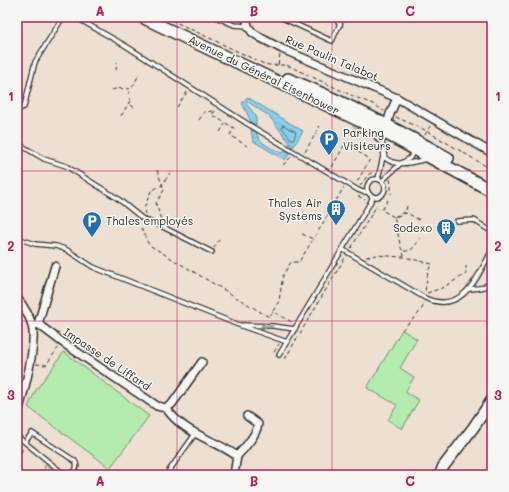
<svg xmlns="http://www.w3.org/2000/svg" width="509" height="492" viewBox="0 0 509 492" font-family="Mali,sans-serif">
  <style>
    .pitch { fill: #b4ecaf; stroke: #708c6d }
    .water { fill: url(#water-ripples); stroke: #638e9d }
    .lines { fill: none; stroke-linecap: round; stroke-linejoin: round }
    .shore { stroke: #506d77; stroke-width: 1 }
    .lane-casing { stroke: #2b2b2b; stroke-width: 6 }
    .street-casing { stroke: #2b2b2b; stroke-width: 10 }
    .secondary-casing { stroke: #2b2b2b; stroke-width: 13 }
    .primary-casing { stroke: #2b2b2b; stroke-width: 14 }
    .path { stroke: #2b2b2b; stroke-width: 1; stroke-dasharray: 4 3; stroke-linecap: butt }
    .lane { stroke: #f6f6f2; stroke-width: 3.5 }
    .street { stroke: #f6f6f2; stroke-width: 7 }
    .secondary { stroke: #f6f6f2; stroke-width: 10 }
    .primary { stroke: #f6f6f2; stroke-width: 11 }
    .oneway { stroke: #90908e }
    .grid { fill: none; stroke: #c2185b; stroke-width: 1; stroke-opacity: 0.55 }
    .labels { text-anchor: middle; stroke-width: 3; stroke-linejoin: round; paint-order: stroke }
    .street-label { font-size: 11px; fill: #2b2b2b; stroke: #f6f6f2 }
    .poi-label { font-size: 11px; fill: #2b2b2b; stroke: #f6f6f2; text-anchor: start }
    .neatline { fill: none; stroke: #c2185b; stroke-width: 1.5 }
    .grid-label { font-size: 13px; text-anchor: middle; font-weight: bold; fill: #c2185b }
  </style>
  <defs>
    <pattern id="water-ripples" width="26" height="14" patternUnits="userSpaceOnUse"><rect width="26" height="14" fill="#88d0e9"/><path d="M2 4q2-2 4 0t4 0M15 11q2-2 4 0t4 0" fill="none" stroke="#76b3c8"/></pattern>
  </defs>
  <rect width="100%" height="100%" fill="#ede0d2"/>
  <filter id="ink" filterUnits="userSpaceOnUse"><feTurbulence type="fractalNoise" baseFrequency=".025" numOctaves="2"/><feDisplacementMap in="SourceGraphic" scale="8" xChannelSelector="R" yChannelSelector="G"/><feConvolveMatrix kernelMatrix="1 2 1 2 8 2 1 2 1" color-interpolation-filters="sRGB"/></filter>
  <g filter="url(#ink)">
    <g class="pitch">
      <polygon points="402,330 417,339 400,368 414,377 405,392 419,400 402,429 388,420 397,405 367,388"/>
      <polygon points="64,352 149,416 110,468 28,407 36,390"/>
      <polygon points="45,464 59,475 39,475 40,470 44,471"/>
    </g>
    <g class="water">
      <polygon points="247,97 303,131 293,147 289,144 289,142 269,116 245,100"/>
      <polygon points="244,101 256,116 256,125 251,122 247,113 242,103"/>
      <path d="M251,130L256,132C258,143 273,149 282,153L285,150L290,153L285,160L253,141Z"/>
    </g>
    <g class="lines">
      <polygon class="shore" points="283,125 296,132 294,139 291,139 282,128"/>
      <g class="lane-casing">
        <g id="lane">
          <polyline points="75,17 126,46 251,126 358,190 363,192 368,192"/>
          <polyline points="216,17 234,25 248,26"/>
          <polyline points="280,17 332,41 343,17"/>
          <polyline points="335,17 340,25"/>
          <polyline points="17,110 24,107 35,62 63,17"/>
          <polyline points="372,132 382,144"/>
          <polyline points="17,143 44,159 66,166 117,198 143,219 163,227 212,252"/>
          <path d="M384,152L385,158C398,168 413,162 427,159"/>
          <circle cx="376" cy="188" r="9"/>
          <polyline points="378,179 384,152 382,144 385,134"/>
          <polyline points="382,181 400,164 410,158 414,151"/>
          <polyline points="457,221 474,220 492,232"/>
          <polyline points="17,238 35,244 56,246 67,250 93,267 239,325 287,342"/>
          <path d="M342,249L425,298C463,315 477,277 492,250"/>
          <path d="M469,289C479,288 486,289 492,280"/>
          <polyline points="242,325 273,326 295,329"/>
          <polyline points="279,355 370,203 373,196"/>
          <path d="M17,436L65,475C72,475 80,469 75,461L32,433L25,442"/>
          <polyline points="166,475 195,434"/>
          <polyline points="382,475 385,475"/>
        </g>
      </g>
      <g class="street-casing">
        <g id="street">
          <polyline points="246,17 248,26 252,32 261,38 282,49 397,98 492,153"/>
          <polyline points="386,128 390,114 397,98"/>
          <path d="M17,298C24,306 32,320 33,331C35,353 23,394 17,417"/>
          <polyline points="38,324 62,342 157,406 166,408 172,404 202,362"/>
          <polyline points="34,325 38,324 55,266"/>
          <path d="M166,408C185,435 212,438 237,456L234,475"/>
          <path d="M237,456C244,449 257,434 258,424L247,416"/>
        </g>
      </g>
      <g class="secondary-casing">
        <polyline id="secondary" points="440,475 443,467 473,428 492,400"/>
      </g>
      <g class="primary-casing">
        <g id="primary">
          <polyline points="142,17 385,133 492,191"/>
          <path d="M288,79C343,101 396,129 448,158"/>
        </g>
      </g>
      <g class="path">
        <path d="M165,17L262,63C275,68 278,63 289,66L355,97L373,104L384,111"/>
        <polyline points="278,65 280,55"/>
        <polyline points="116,70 117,62"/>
        <path d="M112,90C119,87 128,90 131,88C134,86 137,78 139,74"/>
        <polyline points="129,91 131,105 136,109"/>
        <polyline points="177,107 187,92"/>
        <polyline points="215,111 212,115 234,128 230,135 250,148"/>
        <polyline points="121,116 130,101"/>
        <polyline points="396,117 427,131 484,165 492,171"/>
        <polyline points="199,120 204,112 214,111"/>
        <polyline points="354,128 370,138"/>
        <polyline points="220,132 225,124"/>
        <polyline points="425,135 430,126"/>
        <polyline points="305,152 320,126"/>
        <polyline points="283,165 292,156"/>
        <polyline points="332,167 345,144 370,159 357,182"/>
        <polyline points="157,170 164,190 156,203 161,220"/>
        <polyline points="390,179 391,184 391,194"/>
        <polyline points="360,186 368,175 374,171"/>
        <polyline points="358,196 365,200"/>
        <polyline points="388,200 382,210 394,217 401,248 403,251 404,256"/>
        <polyline points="375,206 381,210"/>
        <polyline points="407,206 406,211 394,217 407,213 421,221"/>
        <polyline points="145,214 144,208 151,191 162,185 172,170"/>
        <polyline points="141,228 149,245 269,317 273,312 292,322"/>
        <polyline points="302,234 313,239"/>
        <polyline points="214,248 219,240"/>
        <polyline points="351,248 376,207"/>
        <path d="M404,251C413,252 415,245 420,238"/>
        <polyline points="366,257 377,255 400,257 404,257 432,264 428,271 425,292"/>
        <polyline points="427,293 442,288 466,274 466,266"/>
        <polyline points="273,311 279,301 283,275 291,262 299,262 319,230 344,187"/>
        <path d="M402,330C408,322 422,314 424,303"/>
        <polyline points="296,340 346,256"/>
        <polyline points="274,352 279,344"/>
        <polyline points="285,359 296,340 295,339"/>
        <polyline points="36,364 46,365 58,348"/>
        <polyline points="17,466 23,447"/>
        <polyline points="449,475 455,475"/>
      </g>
      <use href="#lane" class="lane"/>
      <use href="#street" class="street"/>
      <use href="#secondary" class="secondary"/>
      <use href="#primary" class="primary"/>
    </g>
    <defs><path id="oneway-shaft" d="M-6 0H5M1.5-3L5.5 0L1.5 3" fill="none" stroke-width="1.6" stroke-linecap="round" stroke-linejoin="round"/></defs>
    <use class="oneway" href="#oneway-shaft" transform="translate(267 326) rotate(-178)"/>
  </g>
  <path class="grid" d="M177,17V475M332,17V475M17,171H492M17,321H492"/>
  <defs>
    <g id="parking-pin" transform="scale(1)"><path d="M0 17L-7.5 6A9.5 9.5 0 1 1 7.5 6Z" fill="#1f6fb2" stroke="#f6f6f2"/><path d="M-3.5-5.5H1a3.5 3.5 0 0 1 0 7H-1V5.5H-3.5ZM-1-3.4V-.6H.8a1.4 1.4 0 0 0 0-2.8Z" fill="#fff"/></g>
    <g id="building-pin" transform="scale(1)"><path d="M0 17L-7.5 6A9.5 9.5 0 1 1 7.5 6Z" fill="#1f6fb2" stroke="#f6f6f2"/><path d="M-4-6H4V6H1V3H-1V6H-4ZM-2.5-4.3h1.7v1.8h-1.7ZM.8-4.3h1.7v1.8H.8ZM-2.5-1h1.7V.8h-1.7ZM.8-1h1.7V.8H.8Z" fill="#fff"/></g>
  </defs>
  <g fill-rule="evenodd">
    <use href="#parking-pin" x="329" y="139"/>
    <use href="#building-pin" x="336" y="209"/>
    <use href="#parking-pin" x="92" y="221"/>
    <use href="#building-pin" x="446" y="228"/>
  </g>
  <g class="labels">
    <g class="street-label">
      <text transform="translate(332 58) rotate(23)" y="4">Rue Paulin Talabot</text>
      <text transform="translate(264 75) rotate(26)" y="4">Avenue du Général Eisenhower</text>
      <text transform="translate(107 359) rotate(34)" y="4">Impasse de Liffard</text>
    </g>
    <g class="poi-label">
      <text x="343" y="137">Parking<tspan x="343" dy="13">Visiteurs</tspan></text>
      <text x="322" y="207" text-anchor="end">Thales Air<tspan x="322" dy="13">Systems</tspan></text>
      <text x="106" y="225">Thales employés</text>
      <text x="432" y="232" text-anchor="end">Sodexo</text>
    </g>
  </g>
  <rect width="509" height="492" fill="none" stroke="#f6f6f2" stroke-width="44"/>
  <rect x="22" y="22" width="465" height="448" class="neatline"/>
  <g class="grid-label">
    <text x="100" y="16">A</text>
    <text x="254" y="16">B</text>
    <text x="410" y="16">C</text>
    <text x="11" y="101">1</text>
    <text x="498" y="101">1</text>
    <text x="11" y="251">2</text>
    <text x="498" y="251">2</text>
    <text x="11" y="400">3</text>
    <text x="498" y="400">3</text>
    <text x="100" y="486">A</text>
    <text x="254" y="486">B</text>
    <text x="410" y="486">C</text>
  </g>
</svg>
